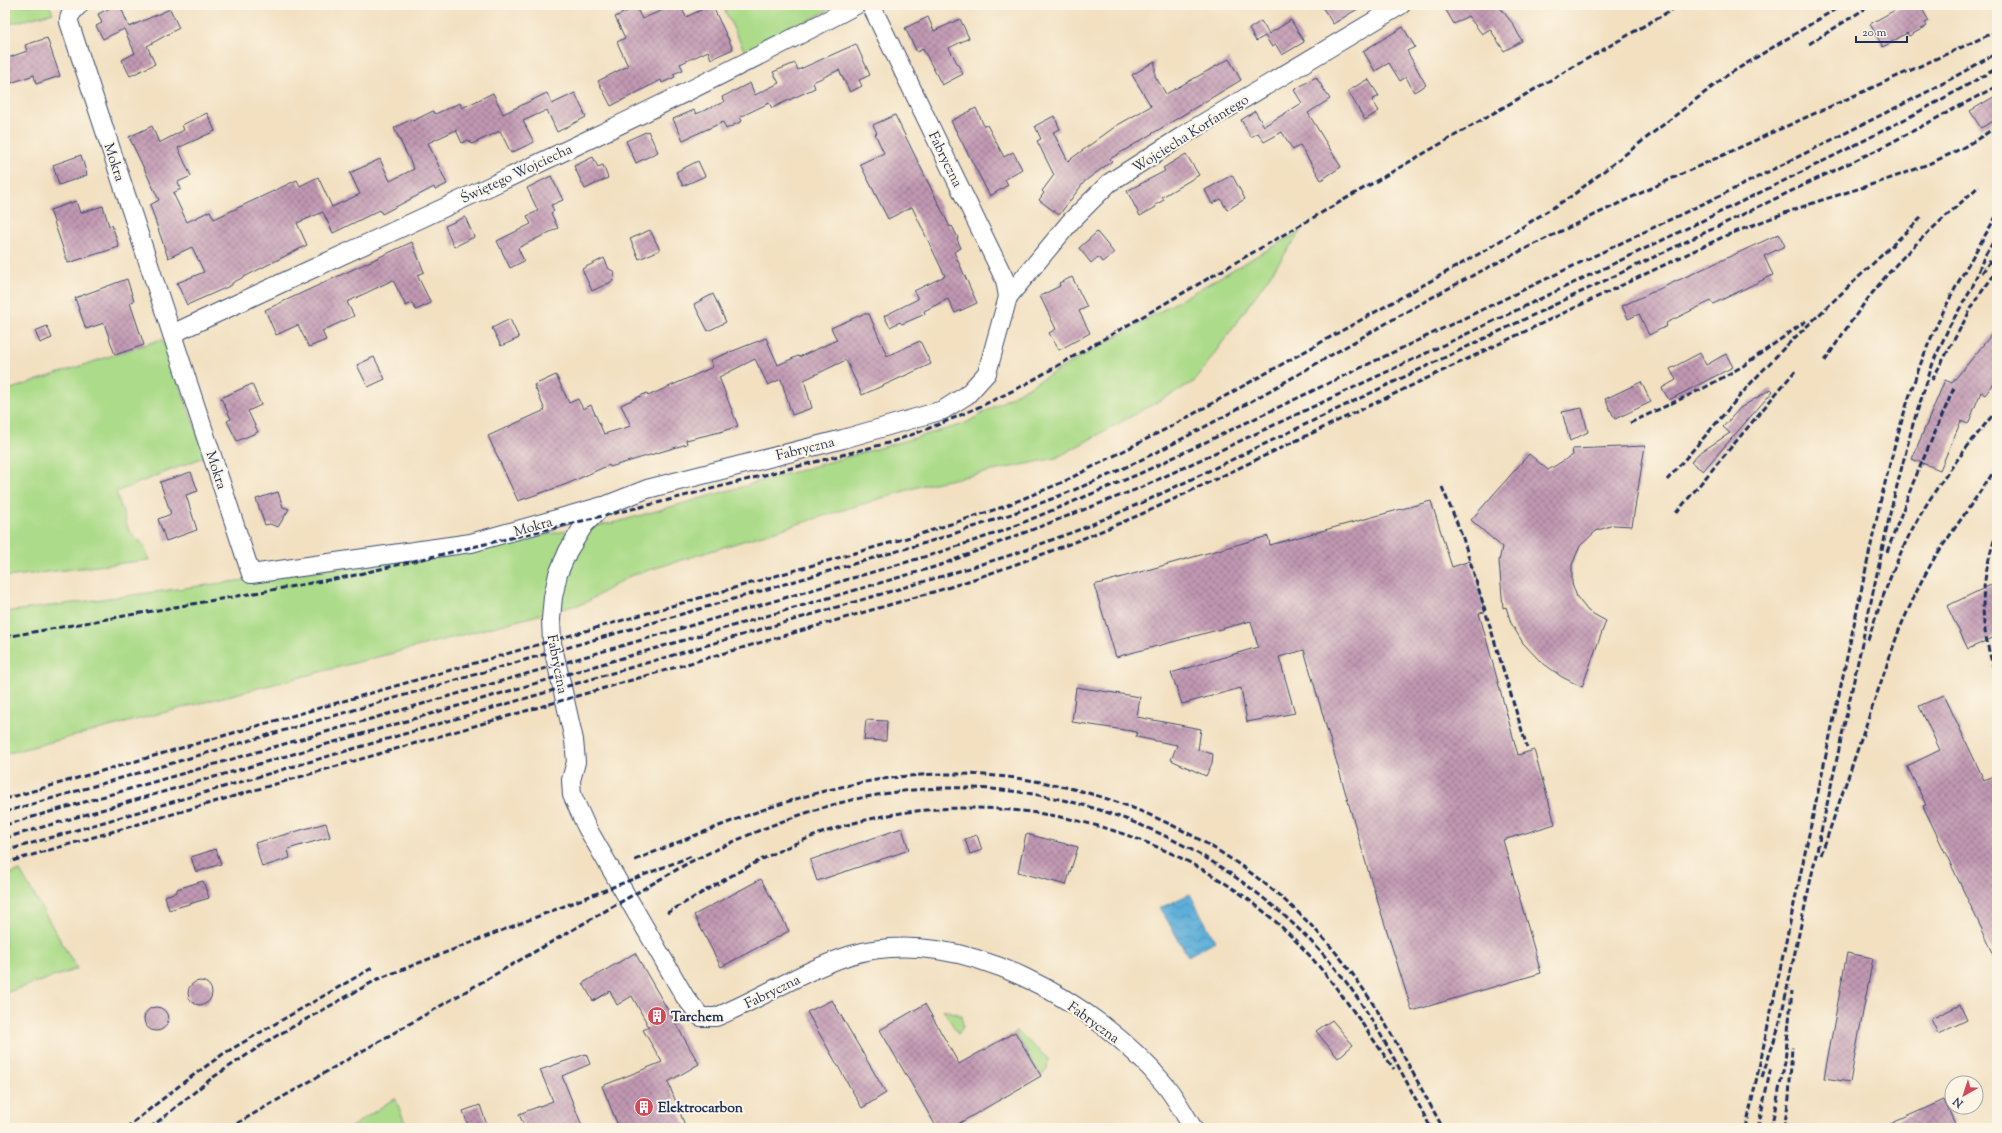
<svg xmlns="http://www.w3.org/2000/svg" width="2002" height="1133" viewBox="0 0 2002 1133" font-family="'Sorts Mill Goudy',serif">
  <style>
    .green { fill: #acdb89; stroke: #648574 }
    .water { fill: url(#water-waves); stroke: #3c6f9c }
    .building { fill: url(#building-cross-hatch) }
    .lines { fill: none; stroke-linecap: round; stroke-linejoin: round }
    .street-casing { stroke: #3b4a6d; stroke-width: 20 }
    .street { stroke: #fff; stroke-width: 18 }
    .rail { stroke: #1b2f5e; stroke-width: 3; stroke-dasharray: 6 3; stroke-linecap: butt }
    .labels { text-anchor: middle; stroke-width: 4; stroke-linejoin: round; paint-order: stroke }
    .street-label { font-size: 14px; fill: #1b2f5e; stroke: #fcf5e5 }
    .poi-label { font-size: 14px; font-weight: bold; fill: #1b2f5e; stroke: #fcf5e5; text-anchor: start }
  </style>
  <defs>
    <pattern id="water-waves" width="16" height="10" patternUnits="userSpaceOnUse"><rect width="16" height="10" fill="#5dafd9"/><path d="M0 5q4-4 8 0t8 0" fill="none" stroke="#4c8fb3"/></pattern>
    <pattern id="building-cross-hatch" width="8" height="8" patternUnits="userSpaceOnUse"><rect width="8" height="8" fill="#c198b2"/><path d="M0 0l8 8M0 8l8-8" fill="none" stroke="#9c7c94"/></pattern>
  </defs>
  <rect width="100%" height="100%" fill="#fcf5e5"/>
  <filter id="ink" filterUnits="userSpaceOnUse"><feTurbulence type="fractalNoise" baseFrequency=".025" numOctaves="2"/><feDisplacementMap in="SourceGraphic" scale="8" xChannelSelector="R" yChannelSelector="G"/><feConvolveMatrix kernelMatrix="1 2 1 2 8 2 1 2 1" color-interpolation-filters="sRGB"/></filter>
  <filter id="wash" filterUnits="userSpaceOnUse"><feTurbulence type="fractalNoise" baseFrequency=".012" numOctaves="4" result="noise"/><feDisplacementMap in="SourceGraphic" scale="16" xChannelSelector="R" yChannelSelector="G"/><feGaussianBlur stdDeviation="0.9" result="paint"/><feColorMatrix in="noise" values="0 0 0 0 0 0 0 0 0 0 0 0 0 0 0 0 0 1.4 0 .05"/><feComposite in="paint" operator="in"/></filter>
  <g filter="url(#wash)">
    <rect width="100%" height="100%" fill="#f2e0c1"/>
    <g class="green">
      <polygon points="5,5 49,5 53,13 5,25"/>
      <polygon points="722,5 838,5 746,54"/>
      <polygon points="1302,230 1195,381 1056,458 924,485 630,576 585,603 5,754 5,612 424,556 617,522 964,424"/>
      <polygon points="162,339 206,456 116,492 129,531 144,546 149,560 5,577 5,391"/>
      <polygon points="20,871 77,969 5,993 5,875"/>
      <polygon points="943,1009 962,1016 963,1027 958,1034"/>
      <polygon points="1017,1031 1048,1059 1047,1069 1041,1076 1015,1032"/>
      <polygon points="395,1098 407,1128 350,1128"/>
    </g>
    <polygon class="water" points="1190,894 1215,941 1188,956 1160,908"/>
    <g id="blocks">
      <g class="building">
        <polygon points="116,5 120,5 129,27 170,9 179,28 147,46 155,64 130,76 122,60 135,53 124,29 103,39 96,26 102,23 98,14"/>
        <polygon points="674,5 680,5 686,17 712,5 733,49 711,59 708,51 680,64 683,70 673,74 675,77 662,83 661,80 611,106 598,81 628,66 617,42 625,38 615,17 636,7 642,19"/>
        <polygon points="1321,5 1364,5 1333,24"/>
        <polygon points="1443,5 1498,5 1513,24 1522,41 1504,51 1490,29 1482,34 1468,16 1454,24"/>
        <polygon points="1904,5 1920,5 1929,21 1925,23 1927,26 1909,36 1907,33 1883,47 1870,24"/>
        <polygon points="928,17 934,31 960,19 969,38 949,48 963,74 942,85 923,49 917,52 905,28"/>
        <polygon points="1291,20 1304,42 1282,55 1276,45 1272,47 1265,36 1256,41 1249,29 1261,21 1269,34"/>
        <polygon points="1403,27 1415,47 1407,51 1426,85 1414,92 1406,77 1400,81 1389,63 1375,71 1363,51"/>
        <polygon points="47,38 60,76 36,84 34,75 5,85 5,59 27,51 25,45"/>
        <polygon points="856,44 870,75 859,80 862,86 850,92 839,70 813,82 815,88 772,108 769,103 740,117 742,121 726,129 723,122 683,140 673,119 694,110 696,114 724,102 722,97 750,83 755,95 779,83 773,72 795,63 798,70"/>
        <polygon points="1229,59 1241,80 1110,159 1112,161 1085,181 1059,215 1039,200 1044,193 1042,191 1054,175 1037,141 1041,139 1035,126 1054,116 1060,129 1053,132 1068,161 1116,126 1151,106 1132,75 1155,61 1155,76 1166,94"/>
        <polygon points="1316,77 1330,99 1308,113 1341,167 1321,180 1300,145 1293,150 1282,132 1264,142 1258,133 1251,137 1241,120 1255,111 1264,126 1302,103 1294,90"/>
        <polygon points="1368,79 1379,96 1372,100 1379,111 1365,120 1348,91"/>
        <polygon points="493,93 503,114 547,93 552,104 575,93 586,117 557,132 547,110 523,121 534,142 511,153 500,131 472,144 468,140 462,143 456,130 428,143 447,184 435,190 434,187 382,214 380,210 333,233 323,212 297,223 307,245 232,283 232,285 187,305 177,283 204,272 192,247 168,258 150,205 159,200 129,137 152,126 159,143 184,130 182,125 207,113 215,131 178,148 191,176 178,182 181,189 173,193 187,222 210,211 214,219 297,180 300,186 318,177 332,207 360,194 350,173 380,159 390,181 414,169 394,128 412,119 413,121 433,111 435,114 460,103 462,108"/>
        <polygon points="1997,95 1997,119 1981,128 1970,111"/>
        <polygon points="976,108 984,126 987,125 1004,157 1013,152 1022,169 1005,179 1008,185 990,196 951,121"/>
        <polygon points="895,115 946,219 950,227 952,226 958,238 957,239 961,248 954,252 977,303 955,313 948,299 924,311 925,314 902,324 900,322 890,327 884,316 918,299 914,291 945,276 912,207 888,219 860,164 884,153 875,134 877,133 873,125"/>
        <polygon points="648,131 658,152 636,163 626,141"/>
        <polygon points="1186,154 1199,175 1162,197 1164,200 1155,205 1156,207 1140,216 1127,191 1165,171 1163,168"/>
        <polygon points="81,155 87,175 59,185 53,165"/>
        <polygon points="593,157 598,167 603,165 608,178 585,189 574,166"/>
        <polygon points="698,161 705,176 683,186 676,172"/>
        <polygon points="1232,175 1245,199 1227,210 1221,199 1212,204 1205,190"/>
        <polygon points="551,176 563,200 551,205 554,211 551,213 558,228 518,248 524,261 510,268 497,241 531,224 527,216 538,211 527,188"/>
        <polygon points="76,201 80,213 103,206 109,226 112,225 119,247 68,263 50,210"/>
        <polygon points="465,217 474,237 454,247 445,226"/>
        <polygon points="650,230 660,250 639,259 630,239"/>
        <polygon points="1097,232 1114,253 1102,262 1098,257 1091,263 1079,248"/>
        <polygon points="1779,234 1785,246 1764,256 1773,275 1713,304 1711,301 1666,323 1667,326 1649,335 1639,314 1628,319 1622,306"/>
        <polygon points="412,242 424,272 417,275 431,303 416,310 412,303 406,306 393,280 347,302 354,316 322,331 326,340 309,347 298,325 276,335 265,310"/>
        <polygon points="604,258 609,269 615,272 613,281 592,291 582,269"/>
        <polygon points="1072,277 1087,307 1079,311 1090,333 1059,350 1049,333 1056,329 1040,296 1060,286 1059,283"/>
        <polygon points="127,279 134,301 130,303 144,345 115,355 104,323 86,329 75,298"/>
        <polygon points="713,294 726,322 708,331 694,304"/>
        <polygon points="863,314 869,314 887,356 920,341 931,364 862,395 846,360 804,380 812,408 792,415 781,379 768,385 755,359 719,377 738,426 720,432 686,440 687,444 610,467 609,465 567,484 518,501 488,436 545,410 534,385 556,375 569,403 578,399 583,409 591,405 604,434 631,426 621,405 647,393 648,396 713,367 710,360 766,338 778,365 798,356 799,357 837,340 831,328"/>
        <polygon points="510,319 519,338 501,346 492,328"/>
        <polygon points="47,326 52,338 40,343 35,331"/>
        <polygon points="1997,328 1997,380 1985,395 1981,392 1968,424 1961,421 1940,470 1912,459 1945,380 1952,383"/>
        <polygon points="1700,353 1706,365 1726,354 1733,367 1669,400 1662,388 1676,380 1670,369"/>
        <polygon points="374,357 385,379 368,387 357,365"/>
        <polygon points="1641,382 1651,402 1615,419 1605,399"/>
        <polygon points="252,384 261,405 248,411 258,432 237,441 227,421 231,419 221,398"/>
        <polygon points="1771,389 1773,391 1703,471 1691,462 1698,454 1730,433 1723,427 1740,408"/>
        <polygon points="1582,408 1588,432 1570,441 1562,412"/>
        <polygon points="1645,446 1632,526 1613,525 1596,531 1580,546 1572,565 1572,583 1577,597 1588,611 1606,621 1582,687 1562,677 1540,661 1523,643 1511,623 1506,607 1503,608 1499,561 1502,547 1471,520 1529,454 1548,470 1573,455 1572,449"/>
        <polygon points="191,472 198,491 186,495 197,530 166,541 158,519 171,514 160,482"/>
        <polygon points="278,492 283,507 289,509 278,527 270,524 265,525 256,499"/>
        <polygon points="1431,501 1452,567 1470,561 1485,612 1479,613 1518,755 1534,750 1555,824 1503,840 1541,973 1412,1011 1370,877 1304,650 1279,657 1295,713 1247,722 1241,688 1182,704 1171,673 1258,647 1251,621 1116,657 1094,585 1268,536 1270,545"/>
        <polygon points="1997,582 1997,636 1968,649 1947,606"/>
        <polygon points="1076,687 1140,697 1137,717 1201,729 1198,750 1213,754 1212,763 1206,776 1171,760 1177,745 1136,737 1137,732 1072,722"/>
        <polygon points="1944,695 1984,780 1997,774 1997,961 1923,806 1926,805 1907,766 1940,750 1919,706"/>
        <polygon points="866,720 887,721 886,741 864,740"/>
        <polygon points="326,823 330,837 288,849 290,858 262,867 255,843"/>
        <polygon points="902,828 909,850 817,881 810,860"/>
        <polygon points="1026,834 1078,847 1066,885 1018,872"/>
        <polygon points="977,835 982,850 970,854 965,839"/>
        <polygon points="216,849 221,864 196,872 191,857"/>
        <polygon points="761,879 789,931 721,967 694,915"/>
        <polygon points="203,881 209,898 169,910 165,896 177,892 177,889"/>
        <polygon points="635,953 699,1064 668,1082 686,1128 619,1128 602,1086 662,1062 643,1030 649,1027 632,996 617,1005 610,991 593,1001 583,983"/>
        <polygon points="1847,953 1873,958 1850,1082 1824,1078"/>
        <circle cx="200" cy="993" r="12"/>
        <polygon points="832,1000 886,1093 862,1108 807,1012"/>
        <polygon points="925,1004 959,1064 1015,1032 1041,1076 951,1128 937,1128 880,1030"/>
        <polygon points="1960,1005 1967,1020 1938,1034 1931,1019"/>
        <circle cx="156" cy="1019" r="12"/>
        <polygon points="1332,1020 1353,1045 1338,1058 1316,1031"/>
        <polygon points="586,1054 590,1064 562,1076 583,1128 525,1128 519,1114 553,1101 540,1070"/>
        <polygon points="1944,1100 1955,1124 1947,1128 1881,1128"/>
        <polygon points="480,1105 488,1128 469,1128 463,1111"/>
      </g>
    </g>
  </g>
  <g filter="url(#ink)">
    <use href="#blocks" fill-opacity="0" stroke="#3b4a6d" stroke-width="1"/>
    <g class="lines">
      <g class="street-casing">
        <g id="street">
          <path d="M79,5C74,10 68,15 69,22L251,574L471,543L603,506"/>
          <path d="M871,5L1005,280L1008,297L987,373L967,395L943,410L843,439L647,489L609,504L599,510L584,525L568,551L558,574L553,597L551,619L552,643L574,740L576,762L571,780L572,795L586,826L685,997L701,1017H716C762,998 804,970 851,955C959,922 1098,1003 1165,1085C1176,1098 1184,1114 1193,1128"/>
          <polyline points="1008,297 1071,221 1109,183 1195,128 1401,5"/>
          <path d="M172,334C401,227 633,124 856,5"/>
        </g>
      </g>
      <use href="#street" class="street"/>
      <g class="rail">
        <polyline points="1809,44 1871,5"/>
        <polyline points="1982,273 1997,251"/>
        <path d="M1825,361C1844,331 1864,302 1887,275C1915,242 1948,215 1979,186"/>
        <polyline points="1932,380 1977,298 1997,271"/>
        <polyline points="1630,423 1704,388 1743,366 1806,321"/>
        <polyline points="1667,480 1751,383 1784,348 1923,216"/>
        <polyline points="1442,487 1462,535 1527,747"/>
        <polyline points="1676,513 1795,371"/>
        <path d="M1997,531C1979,587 1978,622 1997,678"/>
        <polyline points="1887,552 1913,483 1954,388"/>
        <path d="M5,637L351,576L653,504L888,443C936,427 981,407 1026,384L1680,5"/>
        <path d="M1868,640C1881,601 1895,561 1915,524C1938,483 1967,446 1997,410"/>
        <polyline points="5,799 917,535 1003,507 1063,482 1170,427 1484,251 1573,195 1726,76 1842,5"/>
        <path d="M5,812L925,543C993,521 1061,498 1126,467C1250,408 1365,331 1487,268C1654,183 1827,109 1997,31"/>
        <polyline points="5,825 543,669 934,554 1003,531 1139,474 1736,188 1931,90 1997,53"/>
        <path d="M5,838L938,566L1140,488C1317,405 1493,322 1669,237C1779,183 1891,130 1997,68"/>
        <polyline points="5,851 943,576 1014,554 1081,529 1148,500 1881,148 1997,86"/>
        <polyline points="1821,855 1899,630 1921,582 1935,557 1997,467"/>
        <path d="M635,860C711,829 789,795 871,781C1048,750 1234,823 1345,964C1384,1014 1412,1073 1443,1128"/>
        <path d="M5,863L947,588C1017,565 1085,539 1153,509L1725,236C1758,223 1789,211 1822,200C1883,181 1945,164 1997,126"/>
        <path d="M667,913C721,882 774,848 834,829C989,778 1177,822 1293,938C1332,977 1362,1024 1394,1069"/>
        <polyline points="1762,1077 1779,1026 1891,509 1913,424 1934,360 1950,325 1972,288 1984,257 1997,236"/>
        <polyline points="126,1128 184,1082 223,1054 372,968"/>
        <polyline points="150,1128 212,1078 271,1039 378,979 692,856"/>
        <path d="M229,1128L690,862C750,833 811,806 877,795C1050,764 1224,836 1336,969C1375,1017 1402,1074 1431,1128"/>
        <path d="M1746,1128L1880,503C1893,451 1906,400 1926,350C1945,303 1971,259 1997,215"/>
        <polyline points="1758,1128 1771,1067"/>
        <polyline points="1771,1128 1785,1062 1792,991"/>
        <polyline points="1784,1128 1789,1098 1792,1047"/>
      </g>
    </g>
  </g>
  <defs>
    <g id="building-disc" transform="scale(1)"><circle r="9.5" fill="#d1495b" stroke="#fcf5e5"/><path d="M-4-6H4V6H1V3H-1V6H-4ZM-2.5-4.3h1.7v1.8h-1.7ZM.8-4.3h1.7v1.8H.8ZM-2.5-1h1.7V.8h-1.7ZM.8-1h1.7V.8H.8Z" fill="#fff"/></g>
  </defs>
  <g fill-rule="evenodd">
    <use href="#building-disc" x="657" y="1016"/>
    <use href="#building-disc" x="644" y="1107"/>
  </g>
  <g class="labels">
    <g class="street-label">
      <text transform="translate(1190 133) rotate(-32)" y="5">Wojciecha Korfantego</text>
      <text transform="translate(946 159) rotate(64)" y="5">Fabryczna</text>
      <text transform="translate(115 162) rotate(72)" y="5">Mokra</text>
      <text transform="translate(516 173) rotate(-25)" y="5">Świętego Wojciecha</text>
      <text transform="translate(805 448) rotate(-14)" y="5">Fabryczna</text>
      <text transform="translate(217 470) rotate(72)" y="5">Mokra</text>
      <text transform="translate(533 526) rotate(-16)" y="5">Mokra</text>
      <text transform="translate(558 664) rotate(79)" y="5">Fabryczna</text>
      <text transform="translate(772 991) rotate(-26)" y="5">Fabryczna</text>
      <text transform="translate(1094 1022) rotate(36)" y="5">Fabryczna</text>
    </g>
    <g class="poi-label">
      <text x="671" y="1021">Tarchem</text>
      <text x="658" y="1112">Elektrocarbon</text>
    </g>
  </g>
  <rect width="2002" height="1133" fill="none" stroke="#fcf5e5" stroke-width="20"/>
  <g transform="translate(1964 1095) rotate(219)"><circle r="19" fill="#fcf5e5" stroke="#a2a6af"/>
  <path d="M0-3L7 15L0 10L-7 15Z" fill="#d1495b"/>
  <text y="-6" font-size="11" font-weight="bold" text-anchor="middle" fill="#1b2f5e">N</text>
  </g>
  <path d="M1856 36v6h51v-6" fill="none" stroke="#1b2f5e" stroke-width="2"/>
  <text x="1862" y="36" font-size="12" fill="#1b2f5e" stroke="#fcf5e5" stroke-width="3" paint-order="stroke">20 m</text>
</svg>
